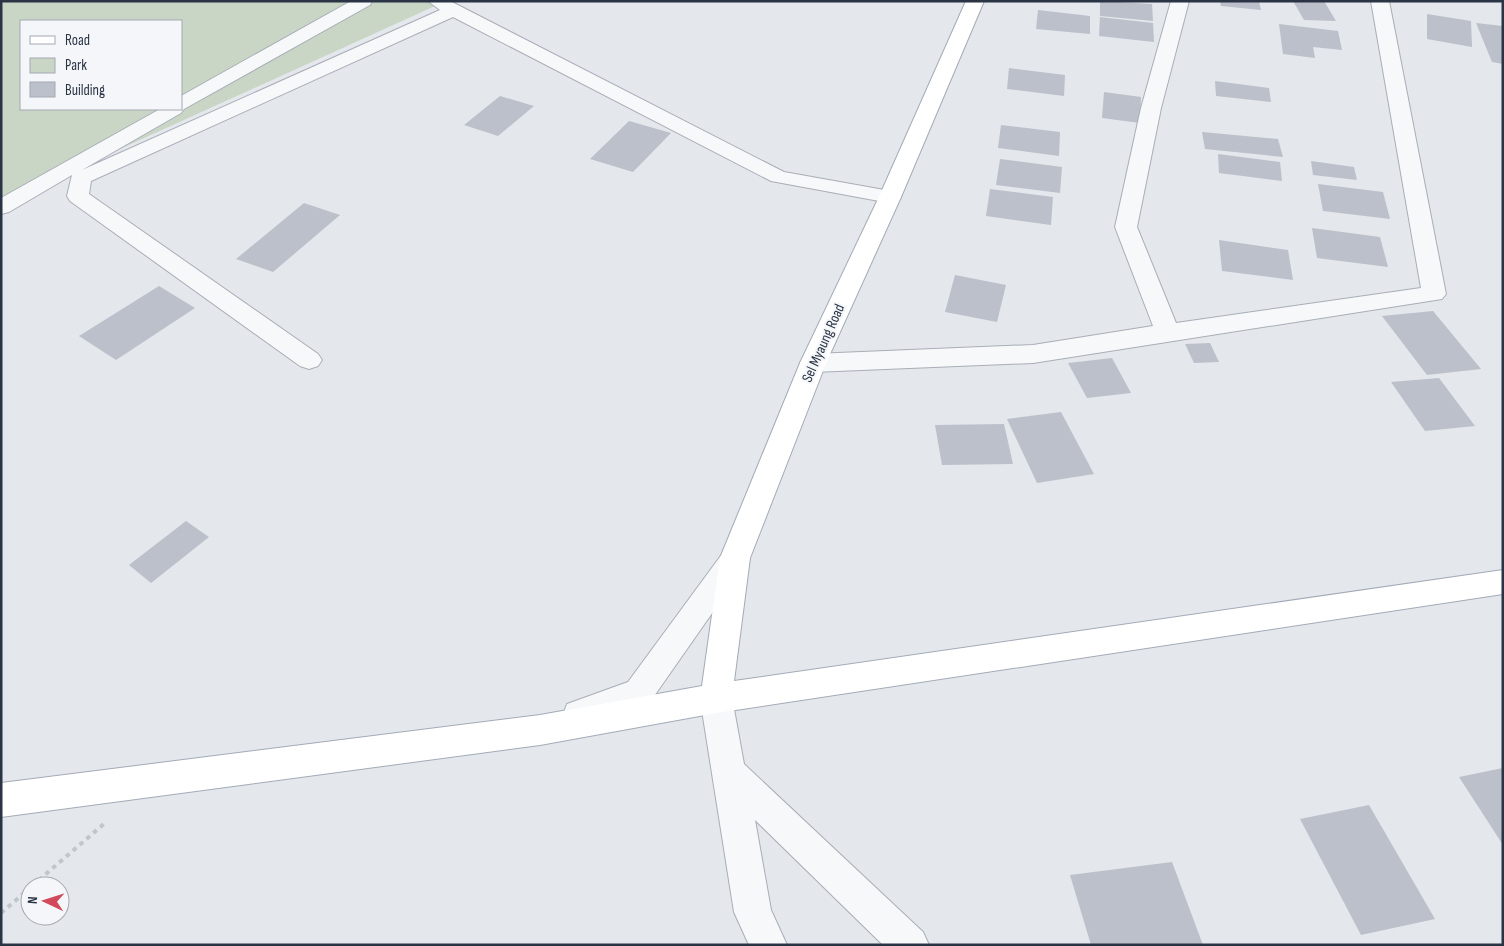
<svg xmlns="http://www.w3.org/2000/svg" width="1504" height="946" viewBox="0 0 1504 946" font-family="'Sofia Sans Condensed',sans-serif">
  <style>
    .green { fill: #c9d6c5; fill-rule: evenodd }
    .building { fill: #bbc0ca }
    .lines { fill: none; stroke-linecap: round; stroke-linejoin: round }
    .minor-casing { stroke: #a9aeb7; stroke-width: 2 }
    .major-casing { stroke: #a3abb8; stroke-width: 2 }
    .path { stroke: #c2c5cb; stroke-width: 4; stroke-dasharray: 4.5 4.5; stroke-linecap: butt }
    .minor { fill: #f7f8fa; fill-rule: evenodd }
    .major { fill: #fff; fill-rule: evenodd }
    .labels { text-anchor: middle; stroke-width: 4; stroke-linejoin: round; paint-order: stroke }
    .street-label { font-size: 15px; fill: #2b3445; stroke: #f4f6f9 }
  </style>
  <rect width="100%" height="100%" fill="#e4e7ec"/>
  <path class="green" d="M1,1H446L1,203ZM21,21H181V109H21Z"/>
  <g class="building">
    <polygon points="1100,1 1152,4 1153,21 1100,16"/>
    <polygon points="1220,1 1259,1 1261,10 1221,6"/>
    <polygon points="1293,1 1324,1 1336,21 1304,20"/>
    <polygon points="1038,10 1090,16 1090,34 1036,29"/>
    <polygon points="1427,14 1471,21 1472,47 1427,39"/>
    <polygon points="1100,17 1153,23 1154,42 1099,36"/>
    <polygon points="1476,23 1503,26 1503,64 1492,62"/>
    <polygon points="1279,24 1338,31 1342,50 1313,47 1315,58 1283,54"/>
    <polygon points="1009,68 1065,75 1064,96 1007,89"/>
    <polygon points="1215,81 1269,88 1271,102 1216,96"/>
    <polygon points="1104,92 1141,97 1140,123 1102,118"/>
    <polygon points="500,96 534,106 498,136 464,125"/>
    <polygon points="629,121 671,133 633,172 590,159"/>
    <polygon points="1001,125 1060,132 1059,156 998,148"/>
    <polygon points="1202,132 1278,139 1283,157 1205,149"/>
    <polygon points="1218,154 1280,162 1282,181 1219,173"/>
    <polygon points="1000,159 1062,167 1060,193 996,185"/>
    <polygon points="1311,161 1354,167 1357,180 1313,175"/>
    <polygon points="1318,184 1383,192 1390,219 1323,211"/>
    <polygon points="990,189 1053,197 1051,225 986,216"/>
    <polygon points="304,203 340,215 273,272 236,259"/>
    <polygon points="1312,228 1380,237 1388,267 1317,258"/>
    <polygon points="1219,240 1288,250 1293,280 1222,271"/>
    <polygon points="955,275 1006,285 997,322 945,312"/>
    <polygon points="159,286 195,308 116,360 79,336"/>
    <polygon points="1433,311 1481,369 1427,375 1382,316"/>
    <polygon points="1210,343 1219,362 1194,363 1185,344"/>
    <polygon points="1112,358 1131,393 1087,398 1068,363"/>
    <polygon points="1439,378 1475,426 1425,431 1391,382"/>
    <polygon points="1061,412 1094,474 1037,483 1007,419"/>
    <polygon points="1004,424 1013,464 942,465 935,425"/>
    <polygon points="186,521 209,537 151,583 129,565"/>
    <polygon points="1503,768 1503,845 1459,777"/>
    <polygon points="1369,805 1435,919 1361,935 1300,819"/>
    <polygon points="1172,862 1203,945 1091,945 1070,875"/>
  </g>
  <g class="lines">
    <g class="minor-casing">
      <g id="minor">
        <polygon points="351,1 372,1 370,5 184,109 181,113 82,170 440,10 428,1 450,1 784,172 890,191 898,192 901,197 898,202 890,203 771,181 453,17 91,181 89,194 318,354 322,360 318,366 309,369 300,366 70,201 67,196 72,175 9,212 1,214 1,198 160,109 181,109 181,96"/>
        <polygon points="1171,1 1189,1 1161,108 1137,227 1176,323 1421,288 1371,1 1389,1 1446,294 1442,299 1033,363 813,372 804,369 800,363 804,357 813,354 1033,345 1153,326 1115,227 1141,108"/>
        <polygon points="735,546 745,550 750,558 745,566 650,702 579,730 567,726 563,715 567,704 628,682 725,550"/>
        <polygon points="716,683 727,688 732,698 744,764 923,932 929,945 883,945 755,820 771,910 787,945 749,945 734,912 700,698 705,688"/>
      </g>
    </g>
    <g class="major-casing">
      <polygon id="major" points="966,1 984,1 901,197 826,363 750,558 734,681 1503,570 1503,594 716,713 540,745 1,817 1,783 540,715 702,686 720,558 800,363 879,197"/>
    </g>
    <g class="path">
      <polyline points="32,886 105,823"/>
      <polyline points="1,913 30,888"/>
    </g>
    <use href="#minor" class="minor"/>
    <use href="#major" class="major"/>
  </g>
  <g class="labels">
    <g class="street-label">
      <text transform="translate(823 343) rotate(-66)" y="5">Sel Myaung Road</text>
    </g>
  </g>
  <rect width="1504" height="946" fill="none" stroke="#2b3445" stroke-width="5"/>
  <rect x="20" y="20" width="162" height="90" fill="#f4f6f9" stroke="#a4a8b1"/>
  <rect x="30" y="36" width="25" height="8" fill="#ffffff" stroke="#a4a8b1"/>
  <text x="65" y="45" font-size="15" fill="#2b3445">Road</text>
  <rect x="30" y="58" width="25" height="15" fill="#c9d6c5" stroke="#a4a8b1"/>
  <text x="65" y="70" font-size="15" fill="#2b3445">Park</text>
  <rect x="30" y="82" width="25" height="15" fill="#bbc0ca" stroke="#a4a8b1"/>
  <text x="65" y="95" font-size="15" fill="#2b3445">Building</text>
  <g transform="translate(45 901) rotate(274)"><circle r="24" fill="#f4f6f9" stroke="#a4a8b1"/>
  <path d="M0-4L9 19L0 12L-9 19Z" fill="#d1495b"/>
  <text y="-8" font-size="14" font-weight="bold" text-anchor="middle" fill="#2b3445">N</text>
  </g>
</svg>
